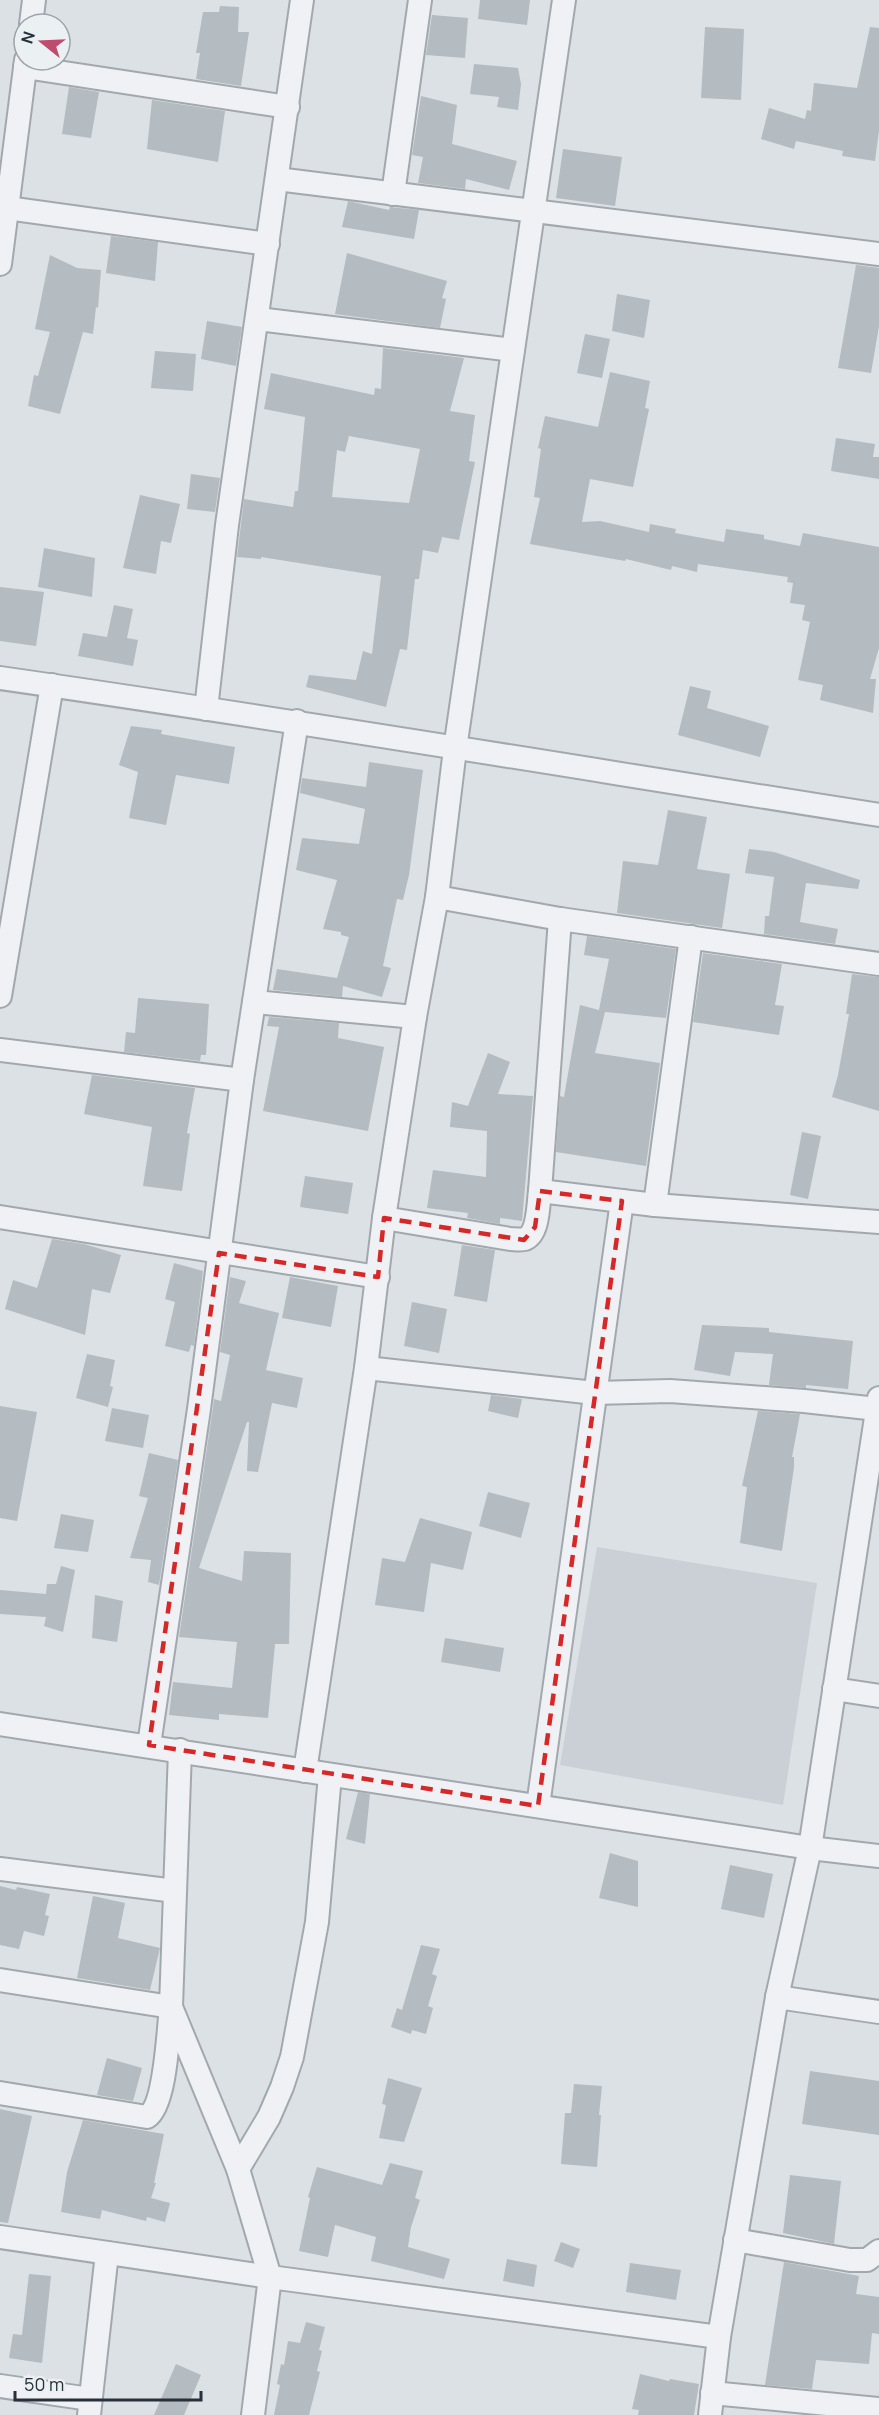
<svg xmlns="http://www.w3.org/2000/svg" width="879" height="2415" viewBox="0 0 879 2415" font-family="Manrope,sans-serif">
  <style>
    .built { fill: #cbd0d6 }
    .building { fill: #b4bbc1; fill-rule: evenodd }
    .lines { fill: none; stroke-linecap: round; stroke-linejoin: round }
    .minor-casing { stroke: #a2a9ae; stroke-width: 26 }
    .minor { stroke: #eff1f4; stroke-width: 22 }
    .marked { fill: none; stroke: #d62828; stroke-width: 4.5; stroke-dasharray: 12 8; stroke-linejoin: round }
  </style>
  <rect width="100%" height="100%" fill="#dce1e5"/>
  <polygon class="built" points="597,1547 817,1583 783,1805 560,1765"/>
  <g class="building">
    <polygon points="480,0 530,0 527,25 478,19"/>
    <polygon points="220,6 239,7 238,32 249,32 241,86 196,79 200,53 196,53 203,12 219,12"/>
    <polygon points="432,15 468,18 465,58 426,55"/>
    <polygon points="705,27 744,29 741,100 701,98"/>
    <polygon points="870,27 879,28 879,130 875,161 842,156 843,151 796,141 794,149 761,139 769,108 805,119 807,110 811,111 814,83 857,88"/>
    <polygon points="474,64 518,68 521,84 518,110 497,107 499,97 470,94"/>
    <polygon points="69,87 99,92 91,138 62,134"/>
    <polygon points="421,96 457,105 452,144 517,161 509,190 466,179 465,189 418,183 423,157 412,155"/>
    <polygon points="152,100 225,111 218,162 147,149"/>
    <polygon points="563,149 622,157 615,206 556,198"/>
    <polygon points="348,201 389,210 390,207 419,210 414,239 342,227"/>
    <polygon points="111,236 158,242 155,281 106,273"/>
    <polygon points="347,253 447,281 442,298 446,299 440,328 335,314"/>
    <polygon points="50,255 77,268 101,270 98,308 96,307 93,334 83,332 60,414 28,406 34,375 38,376 50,332 35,329"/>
    <polygon points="856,265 879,268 879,326 871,373 838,368"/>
    <polygon points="617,294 650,300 644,338 612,331"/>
    <polygon points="207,321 242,327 236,366 201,359"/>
    <polygon points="585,334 610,339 602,378 577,373"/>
    <path d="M383,348L464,358L450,411L475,415L469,461L475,462L459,540L442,537L438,553L423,550L419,579H415L407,650L400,649L386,707L306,687L309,675L356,680L363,651L372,654L381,576L261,557V559L237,557L244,499L293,507L295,491H298L305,417L264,409L271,373L374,395L375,388L381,389ZM349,436L420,449L409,503L332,497L337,450L345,452Z"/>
    <polygon points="155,351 196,354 193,391 151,388"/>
    <polygon points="610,372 650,381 645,408 649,409 633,487 590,479 582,522 600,521 649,532 650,524 676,529 675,533 724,542 726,529 764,535 764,539 800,546 803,533 879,547 879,648 870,679 876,679 873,713 820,700 823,685 798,680 810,622 802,620 805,605 790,603 793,583 787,582 788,577 698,564 697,572 672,566 671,570 626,559 625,561 530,544 540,498 534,497 541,449 538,448 545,416 598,427"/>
    <polygon points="836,438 875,444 873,457 879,457 879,479 831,471"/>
    <polygon points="191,474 220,478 215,512 187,509"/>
    <polygon points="140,495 180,504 171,543 161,541 156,574 123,568"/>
    <polygon points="44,548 95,558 92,597 38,587"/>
    <polygon points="0,587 44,592 36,646 0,641"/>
    <polygon points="114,605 133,609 127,638 138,640 133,666 78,656 83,633 107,637"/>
    <polygon points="690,686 711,691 707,708 769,726 760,757 678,735"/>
    <polygon points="131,726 162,730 161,734 235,747 229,784 176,775 166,825 129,818 138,772 119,765"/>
    <polygon points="369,762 423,770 409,875 403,900 397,899 383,966 391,968 382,997 343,986 342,997 273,990 277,969 337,978 349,937 341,935 341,932 323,929 337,880 296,870 302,838 359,844 365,809 300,793 302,778 366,787"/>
    <polygon points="668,810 707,817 697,869 730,874 722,928 617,913 623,861 658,865"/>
    <polygon points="749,849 774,852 860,880 858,889 806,883 800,922 838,929 835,944 764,934 765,916 769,916 774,877 745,873"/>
    <polygon points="587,936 676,949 666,1018 605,1012 595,1053 660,1063 646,1166 556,1152 560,1096 564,1097 580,1005 599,1010 609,959 584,955"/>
    <polygon points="703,953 782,964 775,1005 784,1006 779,1035 693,1022"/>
    <polygon points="852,974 879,977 879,1111 832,1097 838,1075 849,1014 846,1014"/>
    <polygon points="138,998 209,1004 206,1055 201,1055 200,1061 124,1052 126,1032 135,1033"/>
    <polygon points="269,1017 339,1023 338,1038 384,1047 368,1131 263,1111 279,1027 267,1026"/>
    <polygon points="488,1053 510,1062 498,1094 533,1096 522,1221 500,1218 500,1224 467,1218 468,1213 427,1208 433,1170 486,1177 487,1131 450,1127 452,1102 468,1106"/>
    <polygon points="92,1075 195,1088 187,1133 190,1134 182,1191 143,1186 152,1127 84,1114"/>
    <polygon points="802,1132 821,1136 808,1199 790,1195"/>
    <polygon points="305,1176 353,1183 348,1214 300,1207"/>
    <polygon points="52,1239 84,1244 121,1255 110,1293 92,1289 85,1335 5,1309 13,1280 37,1288"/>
    <polygon points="462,1245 495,1250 487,1302 454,1296"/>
    <polygon points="174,1263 203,1271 194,1346 191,1345 189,1352 165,1346 175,1302 165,1299"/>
    <polygon points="230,1277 246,1281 239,1303 279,1313 266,1370 303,1378 297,1408 272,1403 258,1472 247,1471 249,1422 247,1422 199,1568 242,1581 244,1551 291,1553 289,1644 275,1644 268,1718 219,1714 219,1720 169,1715 173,1682 232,1688 237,1642 179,1637 213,1407 214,1399 221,1401 230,1355 220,1352"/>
    <polygon points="290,1277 338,1286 331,1327 282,1318"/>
    <polygon points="412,1302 447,1309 439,1353 404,1346"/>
    <polygon points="702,1325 769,1328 769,1332 853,1341 848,1389 806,1385 806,1388 769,1385 773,1354 735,1352 730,1376 694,1370"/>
    <polygon points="87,1354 115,1360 110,1386 113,1387 108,1407 76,1398"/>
    <polygon points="491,1395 522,1399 518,1418 488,1411"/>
    <polygon points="0,1406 37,1412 17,1521 0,1518"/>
    <polygon points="112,1408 149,1415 143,1448 105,1441"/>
    <polygon points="758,1411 800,1414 792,1457 794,1457 794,1467 782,1551 740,1543 747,1487 742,1486"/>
    <polygon points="149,1453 178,1460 159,1585 148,1582 151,1560 130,1558 148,1498 139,1496"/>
    <polygon points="488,1492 530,1503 521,1538 479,1526"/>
    <polygon points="61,1514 94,1520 88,1552 54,1548"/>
    <polygon points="420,1518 472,1532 463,1570 431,1563 424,1612 375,1605 382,1558 405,1562"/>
    <polygon points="61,1566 75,1570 63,1632 44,1626 46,1617 0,1614 0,1590 46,1594 47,1584 56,1584"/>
    <polygon points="95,1595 123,1601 117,1642 92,1638"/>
    <polygon points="445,1638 504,1648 500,1672 441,1662"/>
    <polygon points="358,1792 370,1794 365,1844 346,1839"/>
    <polygon points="610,1853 638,1861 638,1907 599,1898"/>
    <polygon points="730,1865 773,1874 764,1918 721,1909"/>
    <polygon points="0,1886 16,1890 17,1887 50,1894 45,1915 49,1916 44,1936 24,1931 19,1949 0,1945"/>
    <polygon points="93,1896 125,1903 118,1938 160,1948 150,1990 77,1978"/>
    <polygon points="421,1945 440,1949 432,1974 437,1976 428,2006 433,2008 426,2034 412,2030 411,2034 391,2027 397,2008 402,2010"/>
    <polygon points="107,2058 142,2068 133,2101 97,2095"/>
    <polygon points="810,2071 879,2081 879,2135 802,2124"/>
    <polygon points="388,2078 422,2088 404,2142 379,2138 386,2105 382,2104"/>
    <polygon points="574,2084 602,2086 599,2115 601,2115 597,2167 561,2164 565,2113 571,2113"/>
    <polygon points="0,2109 32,2116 8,2223 0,2222"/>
    <polygon points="83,2120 164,2134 154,2183 156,2183 151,2198 170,2203 165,2222 147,2217 146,2221 102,2210 100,2219 61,2212 67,2172"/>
    <polygon points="390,2163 423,2171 415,2198 420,2200 411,2227 408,2247 450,2259 444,2279 371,2261 376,2237 335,2225 328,2257 299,2251 310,2198 308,2197 317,2167 382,2185"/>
    <polygon points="790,2175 841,2181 834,2244 783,2233"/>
    <polygon points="561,2242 580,2249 573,2268 554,2261"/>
    <polygon points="507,2259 537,2265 534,2287 503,2281"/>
    <polygon points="784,2262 859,2276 856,2294 879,2297 879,2334 872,2333 869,2364 816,2360 812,2389 765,2385"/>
    <polygon points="630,2263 681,2270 676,2300 626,2292"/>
    <polygon points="29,2274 51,2276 42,2363 9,2358 13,2334 22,2335"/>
    <polygon points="306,2322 325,2327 319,2350 322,2351 317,2371 320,2372 309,2415 274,2415 280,2385 277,2384 281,2364 284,2365 288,2341 300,2343"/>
    <polygon points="176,2364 201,2375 184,2415 154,2415"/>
    <polygon points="640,2374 669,2381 670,2379 699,2384 694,2415 638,2415 639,2410 632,2409"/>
  </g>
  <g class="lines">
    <g class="minor-casing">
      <g id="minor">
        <polyline points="31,24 34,0"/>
        <polyline points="25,67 288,107"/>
        <polyline points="277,179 879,254"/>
        <polyline points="393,194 420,0"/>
        <polyline points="7,208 268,244"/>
        <polyline points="0,264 26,60"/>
        <polyline points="258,319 513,350"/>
        <path d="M0,678C293,720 586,769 879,815"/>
        <polyline points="206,709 227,525 302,0"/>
        <polyline points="437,897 560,919 879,964"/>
        <polyline points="0,996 52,685"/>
        <polyline points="254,1002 415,1017"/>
        <polyline points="0,1050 242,1080"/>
        <polyline points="540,1191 655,1205 879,1222"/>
        <polyline points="655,1205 691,937"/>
        <polyline points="0,1217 378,1277"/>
        <path d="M384,1218L510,1239C514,1239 521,1240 525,1239C539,1233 538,1204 540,1191L560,919"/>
        <polyline points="366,1368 595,1393 670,1391 804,1401 877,1409"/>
        <polyline points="834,1689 879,1696"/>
        <polyline points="0,1724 810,1848 879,1856"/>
        <polyline points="149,1745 199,1409 242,1080 297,721"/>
        <polyline points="180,1750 171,2007 238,2169 270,2277 253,2415"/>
        <polyline points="305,1771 366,1368 384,1218 415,1017 437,897 455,749 564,0"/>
        <polyline points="538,1806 622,1201"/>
        <polyline points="0,1869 175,1891"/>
        <path d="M0,1980L171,2007C168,2031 166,2105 147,2117L0,2093"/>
        <polyline points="777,1997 879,2012"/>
        <polyline points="238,2169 269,2117 282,2087 292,2057 317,1922 330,1775"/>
        <polyline points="0,2237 270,2277 719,2337"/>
        <polyline points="735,2240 850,2260 867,2260 879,2251"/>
        <polyline points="0,2386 90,2399"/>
        <polyline points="712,2393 879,2409"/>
        <polyline points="89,2415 107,2253"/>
        <polyline points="710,2415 719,2337 777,1997 810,1848 879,1398"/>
      </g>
    </g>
    <use href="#minor" class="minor"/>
  </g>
  <path class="marked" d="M540,1191L622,1201L538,1806L149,1745L219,1253L378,1277L384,1218L524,1240L535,1227Z"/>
  <g transform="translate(42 42) rotate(288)"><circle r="28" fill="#ebf0f3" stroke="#9da4a9" stroke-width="1.5"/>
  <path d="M0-4.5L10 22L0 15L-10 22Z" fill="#bf4c6e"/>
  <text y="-9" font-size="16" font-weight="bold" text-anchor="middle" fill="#28313a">N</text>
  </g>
  <path d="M15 2391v9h186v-9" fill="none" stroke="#28313a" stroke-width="3"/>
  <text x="24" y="2391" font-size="18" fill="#28313a" stroke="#ebf0f3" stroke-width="4.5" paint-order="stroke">50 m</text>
</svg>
